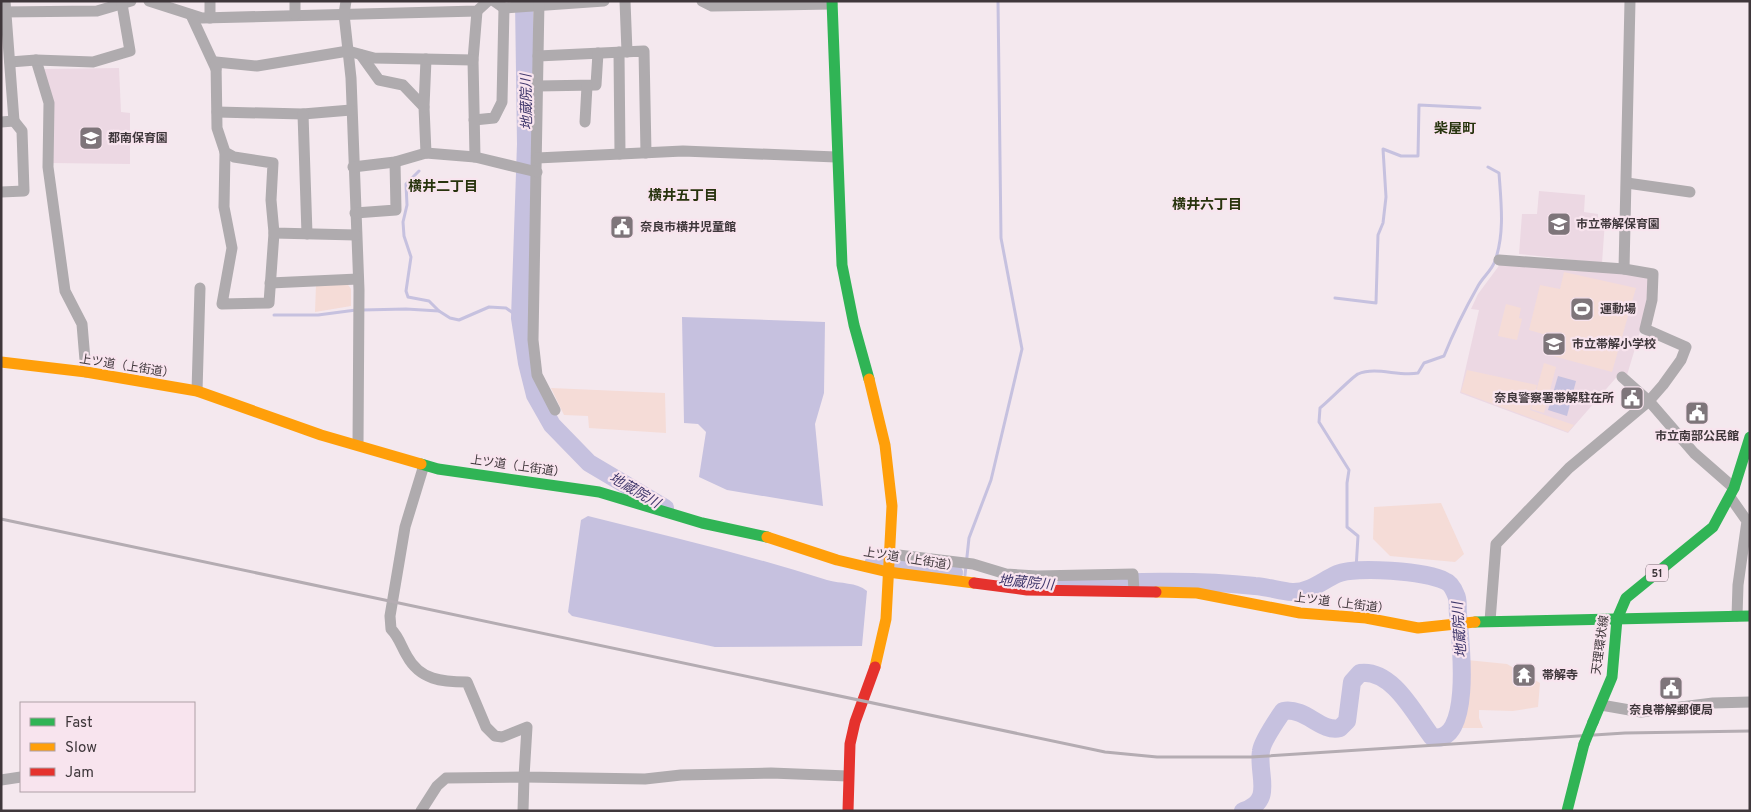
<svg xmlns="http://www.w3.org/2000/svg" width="1751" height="812" viewBox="0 0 1751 812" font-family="Overpass,'Noto Sans JP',sans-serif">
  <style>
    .built { fill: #ecd8e3 }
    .green { fill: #f5dcd7 }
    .water { fill: #c6c1df }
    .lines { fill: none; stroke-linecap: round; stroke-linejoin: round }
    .stream { stroke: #c6c1df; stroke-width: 3 }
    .river { stroke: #c6c1df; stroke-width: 18 }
    .street { stroke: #afabae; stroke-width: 11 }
    .fast { stroke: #30b455; stroke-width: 11 }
    .slow { stroke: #ff9f0a; stroke-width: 11 }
    .jam { stroke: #e5322d; stroke-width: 11 }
    .rail { stroke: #b4acb2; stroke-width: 3 }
    .fast-bridge { stroke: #30b455; stroke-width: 11 }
    .labels { text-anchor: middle; stroke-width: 4.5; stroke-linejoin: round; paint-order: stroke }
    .shield { fill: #f8e4ee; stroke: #766b71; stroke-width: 1 }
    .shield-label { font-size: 11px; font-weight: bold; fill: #3f373b }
    .poi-label { font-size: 12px; font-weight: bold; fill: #3f373b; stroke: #f8e4ee; text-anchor: start }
    .street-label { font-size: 12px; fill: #3f373b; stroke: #f8e4ee }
    .water-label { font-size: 14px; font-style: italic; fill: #40386c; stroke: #f8e4ee }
    .neighbourhood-label { font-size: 14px; font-weight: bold; fill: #27330d; stroke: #f8e4ee }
  </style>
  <rect width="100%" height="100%" fill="#f4e8ee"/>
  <g class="built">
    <polygon points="119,68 121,112 130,113 130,164 51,163 44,69"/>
    <polygon points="1539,191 1585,195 1584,212 1598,214 1598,220 1605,221 1602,263 1519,254 1522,214 1537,214"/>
    <polygon points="1501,263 1648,276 1650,299 1627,375 1621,372 1568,433 1460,393 1479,310 1471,309 1478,294"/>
  </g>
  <g class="green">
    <polygon points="1564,272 1636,288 1612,372 1553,356 1557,338 1529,330 1540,285 1560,289"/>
    <polygon points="346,282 351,289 351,306 315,312 316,285"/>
    <polygon points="1506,304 1521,308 1519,318 1522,319 1517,340 1498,336"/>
    <polygon points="1544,363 1556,367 1544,413 1531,409"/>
    <polygon points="1467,370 1537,385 1530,410 1574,425 1568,432 1461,392"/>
    <polygon points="551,388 665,393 666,433 589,428 588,416 564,415"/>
    <polygon points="1441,503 1464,554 1455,562 1390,556 1373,539 1374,507"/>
    <polygon points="1467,660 1507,664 1540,683 1538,707 1513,711 1479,710 1479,718 1483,728 1459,728 1466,708"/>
  </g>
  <g class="water">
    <polygon points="682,317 825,322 824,393 815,424 823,506 727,490 699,477 706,432 698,424 684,423"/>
    <polygon points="1558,376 1576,381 1567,416 1548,410"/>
    <path d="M588,516C668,536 749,555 827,580C841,584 856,582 867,591L862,646L715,647L572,616L568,612L581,520Z"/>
  </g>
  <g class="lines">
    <g class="stream">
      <polyline points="419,171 406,184 407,205 403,222 404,236 411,257 406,291 408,297 429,301 439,311 450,318 459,320 489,307 506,308 520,318"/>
      <polyline points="1335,298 1376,303 1378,235 1383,223 1386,197 1383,149 1401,156 1418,156 1419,105 1480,108"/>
      <polyline points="362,310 406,309 439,311"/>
      <polyline points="274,315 318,315 356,310"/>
      <path d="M1356,569L1358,536L1347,527V483L1349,470L1319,422L1320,408C1328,402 1353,376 1358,374C1376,366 1399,377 1418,373L1424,363L1444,356C1454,331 1465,309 1478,286C1483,277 1492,270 1495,261C1505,233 1501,202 1499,173L1488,167"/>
      <polyline points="965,575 969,538 991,480 1022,349 1001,238 998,1"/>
    </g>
    <g class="river">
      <polyline points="524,1 526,144 520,318 527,363 535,395 552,425 589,463 665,508"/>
      <polyline points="873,564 899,565 954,573"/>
      <path d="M1066,585C1129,582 1193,579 1255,586C1268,587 1280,591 1292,592C1309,593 1323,580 1337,574C1355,566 1427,571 1445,581C1451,583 1454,590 1456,595C1459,601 1457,607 1458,614C1460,635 1474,746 1432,737C1415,715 1393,669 1360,673L1352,682L1347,721L1340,728C1321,733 1306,707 1283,711C1277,720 1262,741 1261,751C1257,775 1275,801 1243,811"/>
    </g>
    <g class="street">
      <polyline points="149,1 202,18 477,11 488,1"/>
      <polyline points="210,1 210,18"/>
      <polyline points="295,1 295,15"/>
      <polyline points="346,1 344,14 351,78 359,290 358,445"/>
      <polyline points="494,1 504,8 604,1"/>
      <polyline points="539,1 533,340 537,375 555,410"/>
      <polyline points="625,1 627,52"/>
      <polyline points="702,1 712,6 832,4"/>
      <polyline points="1,12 97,11 131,1"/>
      <polyline points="191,15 216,69"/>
      <polyline points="619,52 620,154"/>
      <polyline points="361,55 379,80 403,85 424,107 426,153"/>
      <polyline points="538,56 644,51 646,153"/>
      <polyline points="36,60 49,103 48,167 65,291 82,324 86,372"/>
      <polyline points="10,62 36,60 93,62 130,51 122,4"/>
      <polyline points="537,86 596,85 598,53"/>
      <polyline points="424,107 426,59"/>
      <polyline points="217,112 303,114 351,110"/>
      <polyline points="303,114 307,234"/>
      <polyline points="474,120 494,118 502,102 504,8"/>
      <polyline points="1,122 14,121 5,1"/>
      <polyline points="585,122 587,86"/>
      <polyline points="225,152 224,207 232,248 222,304 269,303 274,233"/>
      <polyline points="475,157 473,60 477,11"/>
      <polyline points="537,158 683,151 836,157"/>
      <polyline points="353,167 395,162 426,153 475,157 537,172"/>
      <polyline points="1627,183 1690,192"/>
      <polyline points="1,192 24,191 22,131 14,121"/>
      <polyline points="355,213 396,210 395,162"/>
      <polyline points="356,235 274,233 271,200 273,163 234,157 225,152 217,128 216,62 257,66 348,51 374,58 473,60"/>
      <polyline points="1624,269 1630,1"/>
      <polyline points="270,283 358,279"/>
      <polyline points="1622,377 1649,401 1694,453 1734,488"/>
      <polyline points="197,391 200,288"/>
      <path d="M424,465L405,527L390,616L391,629C399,637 401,646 407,656C420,680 442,682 467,682L486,727L495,736L502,737L527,727L524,777L645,779L681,775L771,773L848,776"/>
      <polyline points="1730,497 1747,521 1738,585 1737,616"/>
      <polyline points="890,554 973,564 1006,574 1037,576 1133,574 1134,591"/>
      <polyline points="1490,621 1496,544 1569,468 1649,401 1663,385 1681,360 1686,347 1645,329 1652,300 1653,274 1624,269 1499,260"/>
      <polyline points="1601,705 1641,712 1713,703 1750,702"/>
      <polyline points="1,780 21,777"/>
      <polyline points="421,811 437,786 446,778 524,777 523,811"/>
    </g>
    <g class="fast">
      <polyline points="832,1 842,265 854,325 869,379"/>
      <polyline points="421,464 438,469 599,492 702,523 767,537"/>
      <polyline points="1475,622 1750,616"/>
      <polyline points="1593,722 1612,677 1617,619 1626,598 1713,527 1734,488 1750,437"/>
      <polyline points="1567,811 1584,744"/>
    </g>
    <g class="slow">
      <polyline points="1,362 86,372 197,391 321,435 421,464"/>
      <polyline points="869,379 885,445 892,506 886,619 875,667"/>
      <polyline points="767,537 837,560 888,572 974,583"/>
      <polyline points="1156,592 1197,593 1300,613 1366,618 1418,628 1475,622"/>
    </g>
    <g class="jam">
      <polyline points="974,583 1027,590 1156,592"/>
      <polyline points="848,811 850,744 855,722 875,667"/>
    </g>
    <polyline class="rail" points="1,519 1105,752 1157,757 1251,757 1625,733 1750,731"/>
    <polyline class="fast-bridge" points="1584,744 1593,722"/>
  </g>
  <defs>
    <g id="school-square" transform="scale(1.25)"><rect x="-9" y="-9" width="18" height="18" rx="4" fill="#7e757a" stroke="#f8e4ee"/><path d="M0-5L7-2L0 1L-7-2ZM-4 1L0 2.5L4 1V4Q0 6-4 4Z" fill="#fff"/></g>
    <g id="civic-square" transform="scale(1.25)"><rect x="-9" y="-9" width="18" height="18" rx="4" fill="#7e757a" stroke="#f8e4ee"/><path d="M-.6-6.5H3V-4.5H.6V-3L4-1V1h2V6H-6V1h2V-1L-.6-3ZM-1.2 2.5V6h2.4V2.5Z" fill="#fff"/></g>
    <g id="stadium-square" transform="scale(1.25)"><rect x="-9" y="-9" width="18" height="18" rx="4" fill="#7e757a" stroke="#f8e4ee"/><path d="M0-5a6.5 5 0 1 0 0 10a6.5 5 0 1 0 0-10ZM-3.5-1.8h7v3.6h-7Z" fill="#fff"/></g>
    <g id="temple-square" transform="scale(1.25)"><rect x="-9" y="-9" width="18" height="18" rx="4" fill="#7e757a" stroke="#f8e4ee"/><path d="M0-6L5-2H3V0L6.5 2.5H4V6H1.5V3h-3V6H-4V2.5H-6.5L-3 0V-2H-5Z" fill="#fff"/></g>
  </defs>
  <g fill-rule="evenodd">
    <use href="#school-square" x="91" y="138"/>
    <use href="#school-square" x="1559" y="224"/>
    <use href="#civic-square" x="622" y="227"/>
    <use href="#stadium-square" x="1582" y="309"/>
    <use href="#school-square" x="1554" y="344"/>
    <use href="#civic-square" x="1632" y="398"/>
    <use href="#civic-square" x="1697" y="413"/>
    <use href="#temple-square" x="1524" y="675"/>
    <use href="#civic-square" x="1671" y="688"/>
  </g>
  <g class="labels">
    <rect class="shield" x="1646" y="564.5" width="22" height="17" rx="4"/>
    <g class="shield-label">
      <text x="1657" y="577">51</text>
    </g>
    <g class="poi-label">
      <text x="108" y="142">都南保育園</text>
      <text x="1576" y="228">市立帯解保育園</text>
      <text x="640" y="231">奈良市横井児童館</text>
      <text x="1600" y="313">運動場</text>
      <text x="1572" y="348">市立帯解小学校</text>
      <text x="1614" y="402" text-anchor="end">奈良警察署帯解駐在所</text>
      <text x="1697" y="440" text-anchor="middle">市立南部公民館</text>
      <text x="1542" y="679">帯解寺</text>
      <text x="1671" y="714" text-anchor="middle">奈良帯解郵便局</text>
    </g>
    <g class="street-label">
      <text transform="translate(127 366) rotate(9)" y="4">上ツ道（上街道）</text>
      <text transform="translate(518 466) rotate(8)" y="4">上ツ道（上街道）</text>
      <text transform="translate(911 559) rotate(9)" y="4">上ツ道（上街道）</text>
      <text transform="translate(1342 603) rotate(7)" y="4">上ツ道（上街道）</text>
      <text transform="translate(1600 645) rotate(-82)" y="4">天理環状線</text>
    </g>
    <g class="water-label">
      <text transform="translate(526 102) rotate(-91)" y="5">地蔵院川</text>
      <text transform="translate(635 490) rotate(30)" y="5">地蔵院川</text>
      <text transform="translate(1026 582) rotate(5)" y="5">地蔵院川</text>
      <text transform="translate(1459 630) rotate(-94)" y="5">地蔵院川</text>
    </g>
    <g class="neighbourhood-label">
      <text x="1455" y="133">柴屋町</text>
      <text x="443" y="191">横井二丁目</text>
      <text x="683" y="200">横井五丁目</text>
      <text x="1207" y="209">横井六丁目</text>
    </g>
  </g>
  <rect width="1751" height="812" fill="none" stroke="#3f373b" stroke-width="5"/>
  <rect x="20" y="702" width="175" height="90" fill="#f8e4ee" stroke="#ae9fa6"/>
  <rect x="30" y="718" width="25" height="8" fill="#30b455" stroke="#ae9fa6"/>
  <text x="65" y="727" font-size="15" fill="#3f373b">Fast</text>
  <rect x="30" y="743" width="25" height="8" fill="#ff9f0a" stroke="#ae9fa6"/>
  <text x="65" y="752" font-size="15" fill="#3f373b">Slow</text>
  <rect x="30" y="768" width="25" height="8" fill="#e5322d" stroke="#ae9fa6"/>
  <text x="65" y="777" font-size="15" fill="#3f373b">Jam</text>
</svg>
